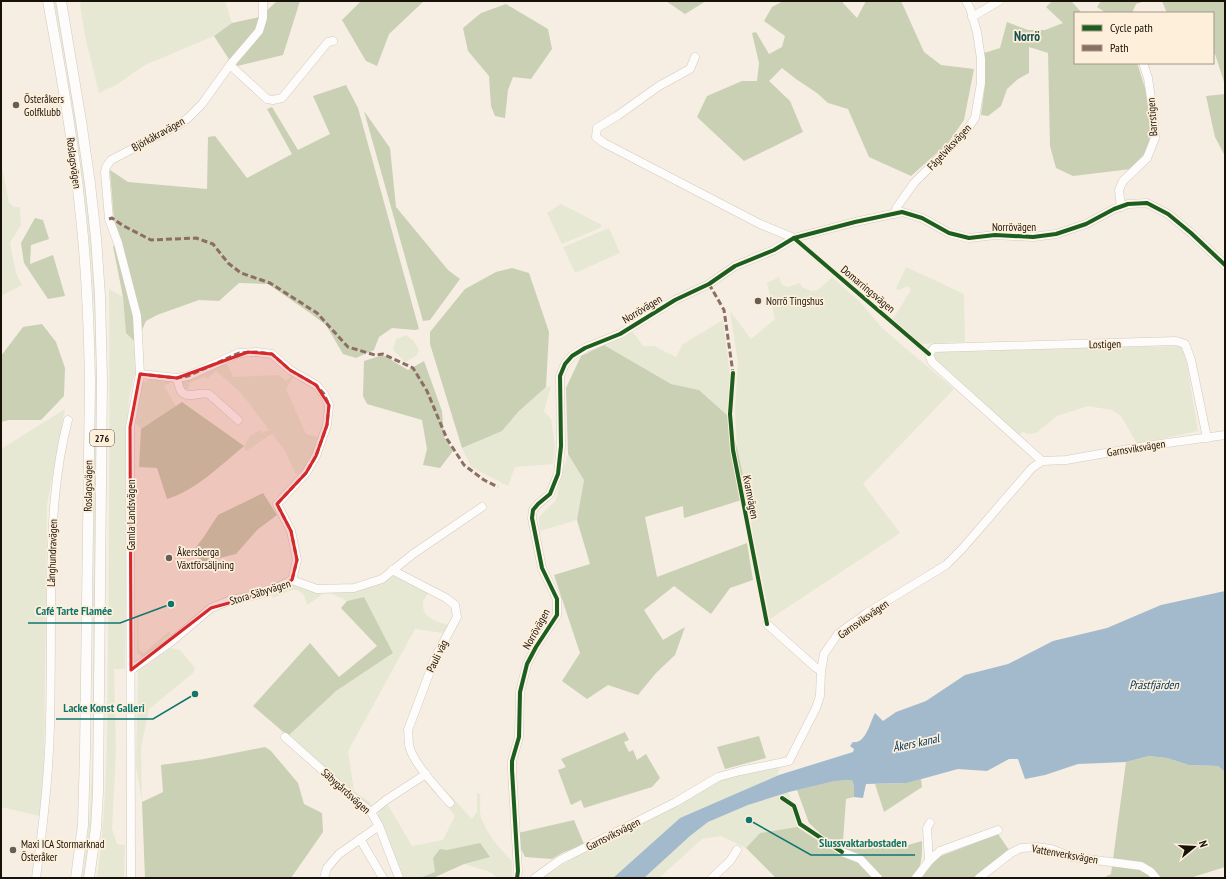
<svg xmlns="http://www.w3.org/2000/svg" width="1226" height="879" viewBox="0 0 1226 879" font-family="'PT Sans Narrow',sans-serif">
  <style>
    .green { fill: #e6e8d4 }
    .forest { fill: #c9d0b4 }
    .water { fill: #a3bacd }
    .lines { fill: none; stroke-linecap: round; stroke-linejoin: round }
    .minor-casing { stroke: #d1cac0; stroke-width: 9 }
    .major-casing { stroke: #d1cac0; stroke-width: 11 }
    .minor { stroke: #fefcfb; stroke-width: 8 }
    .major { stroke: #fefcfb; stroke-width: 10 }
    .quiet { stroke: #8d6e63; stroke-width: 3; stroke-dasharray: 6 3; stroke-linecap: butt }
    .cycleway-casing { stroke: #feefda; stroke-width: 6 }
    .cycleway { stroke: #1b5e20; stroke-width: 4 }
    .marked { fill: #d62828; fill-opacity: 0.2; stroke: #d62828; stroke-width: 3; stroke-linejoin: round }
    .poi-dot { fill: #665e54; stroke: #feefda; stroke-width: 1.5 }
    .labels { text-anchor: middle; stroke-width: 3.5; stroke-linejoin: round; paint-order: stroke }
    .shield { fill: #feefda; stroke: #5d5447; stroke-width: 1 }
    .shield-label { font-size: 10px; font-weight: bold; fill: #181108 }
    .poi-label { font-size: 11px; fill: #181108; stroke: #feefda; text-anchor: start }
    .street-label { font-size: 11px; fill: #181108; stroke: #feefda }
    .water-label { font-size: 12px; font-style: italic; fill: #003b66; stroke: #feefda }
    .quarter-label { font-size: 13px; font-weight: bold; fill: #13504c; stroke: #feefda }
    .leader { fill: none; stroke: #0f766e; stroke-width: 1.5 }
    .callout-dot { fill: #0f766e; stroke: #feefda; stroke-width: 1.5 }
    .callout-label { font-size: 12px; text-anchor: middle; font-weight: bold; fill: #0f766e; stroke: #feefda; stroke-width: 3.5; stroke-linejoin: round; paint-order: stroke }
  </style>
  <rect width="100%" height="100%" fill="#f6eee2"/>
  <g class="green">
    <path d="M54,1H57L74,96L91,221L98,335L93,821L85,878H82C97,788 92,695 93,604C94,560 94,516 94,472C95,417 97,363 94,308C89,205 73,102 54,1Z"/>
    <polygon points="82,1 225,1 232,23 214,36 145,65 116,85 99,93 85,36 80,4"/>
    <polygon points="1,161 9,203 14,207 20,207 21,225 10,243 16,273 22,285 1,296"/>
    <polygon points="561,204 602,225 600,228 562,244 547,213"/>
    <polygon points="609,228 620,253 575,273 563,247"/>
    <polygon points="906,267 964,294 965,342 921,344 893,319 911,290 908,286 899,290 896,289"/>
    <polygon points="779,277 782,285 788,287 800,283 802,287 811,291 818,290 832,277 859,301 883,329 954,389 863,484 900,533 770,619 752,529 748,498 737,448 735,411 738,363 730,311 751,339 775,319 767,283"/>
    <path d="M109,289L123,297L126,333L136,343L135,373L129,398L128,422L125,669H114L116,751L112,829L117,844L125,845L124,878H97C108,801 107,723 108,646C109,527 110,408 109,289Z"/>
    <polygon points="723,320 730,374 728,416 699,390 671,384 604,345 632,331 643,346 654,346 676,357 683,344"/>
    <polygon points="406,335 413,340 419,350 416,356 405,362 393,350 396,339"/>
    <polygon points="1181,346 1186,359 1198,431 1137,444 1121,416 1112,410 1088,406 1057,416 1036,433 1028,434 1023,432 1018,435 934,362 933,356 939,351"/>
    <path d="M226,362L233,377L279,375L286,381L291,376L293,378L286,389L306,434L318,437C313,451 310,468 296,475L285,451L272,434L246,451L244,446L250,436L260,430L261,433L269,430L241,393L216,371L207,379L206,376L189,383V389L184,390L180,380Z"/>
    <polygon points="150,379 171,380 172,382 164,386 176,406 141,429 136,423 142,383"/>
    <polygon points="551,386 544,411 551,419 555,446 553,464 515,467 508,486 471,467 462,448 502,431 518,412 546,387"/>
    <polygon points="65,409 47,505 44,763 40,816 1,807 1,449"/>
    <polygon points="568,454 584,480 577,520 540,531 539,517 556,500 562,472"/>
    <path d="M393,574L429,592C427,595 423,600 423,604C422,619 439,622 449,625L443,633L415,629L348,751L354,791L371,803L367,806L288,736L336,691L393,653L364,597L347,601L328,592Z"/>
    <polygon points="294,583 322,593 319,597 307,605 304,595 298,590 291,590 273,598 272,596 287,586"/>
    <polygon points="137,613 138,615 139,649 144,653 169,631 171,634 144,657 137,654"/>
    <polygon points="171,648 180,650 195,668 193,673 149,709 141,748 142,802 136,765 138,671"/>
    <polygon points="780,766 777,776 680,818 613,878 541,878 577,856 721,780 750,771"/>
    <polygon points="789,792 797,827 760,833 746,848 721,836 702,839 659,878 644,878 690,836 708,822 748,805"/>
    <path d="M477,793L480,794C481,801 479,810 481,817C487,834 500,849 512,861V878H498L490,872L464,864L433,878H404L378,817L379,810L388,805L412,846L443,840L455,816L442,800L450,795L472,819L477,812Z"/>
  </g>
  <g class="forest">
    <polygon points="277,1 300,1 283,55 237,66 232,64 214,36 232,23 260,17"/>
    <polygon points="361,1 424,1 389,34 377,66 366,61 342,20"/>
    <polygon points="666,1 706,1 685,14"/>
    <polygon points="783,1 844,1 843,3 857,18 866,1 901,1 924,52 941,65 974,69 964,120 948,143 911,176 869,157 848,109 828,103 817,93 796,79 782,68 769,81 790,101 803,132 744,161 697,117 707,96 742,81 757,81 759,63 752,33 756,32 769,54 782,47 785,36 764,21 772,7"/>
    <polygon points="1052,1 1072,2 1081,12 1075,13 1075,63 1137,63 1147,94 1152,125 1148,147 1142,157 1131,169 1073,176 1056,168 1050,146 1048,53 1029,47 1029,73 1018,79 1007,89 1001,106 988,116 981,115 985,85 984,53 1000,48 1007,22 1028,30 1045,30 1063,23 1046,7"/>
    <polygon points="1101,1 1145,1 1136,4 1132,13 1106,13 1097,7"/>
    <polygon points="1162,1 1225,1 1225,85 1215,54 1213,54 1213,13 1167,13"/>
    <polygon points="506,4 548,29 552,49 531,79 513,77 508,90 505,118 495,116 491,106 489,76 468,51 463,28 481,13"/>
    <polygon points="346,85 358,108 419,329 415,330 392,328 379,337 374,350 356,358 343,354 326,325 310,313 268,284 239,283 219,301 199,300 157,315 146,321 136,343 126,333 123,297 113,246 123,248 114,221 110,170 128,182 207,189 208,137 215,136 247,178 292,154 267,109 272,107 298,150 330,134 313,96"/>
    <polygon points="1225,94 1225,156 1215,137 1206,96"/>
    <polygon points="364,111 390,148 396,207 448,270 460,279 430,320 423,321"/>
    <polygon points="35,218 43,220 49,239 31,245 30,264 53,255 65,296 48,299 24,263 21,243"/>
    <polygon points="512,268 529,273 549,332 546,387 518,412 502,431 462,448 430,344 430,332 465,289 496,272"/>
    <polygon points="42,324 56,342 65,368 64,396 41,420 9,420 1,422 1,356 23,327"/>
    <polygon points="604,345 671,384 699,390 728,416 737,448 748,498 684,518 683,506 645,517 657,577 747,543 753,580 730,588 711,614 674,586 644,610 663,640 685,627 675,655 656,673 638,695 608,685 587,699 562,681 580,653 554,575 590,564 577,520 584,480 568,454 566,388 581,356"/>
    <polygon points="383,355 408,370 424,361 442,411 444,437 453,451 440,468 423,465 427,449 422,420 367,404 363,396 364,361"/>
    <path d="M182,402L244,446C221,465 195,491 167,499L157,468L139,467L141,429Z"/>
    <polygon points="263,493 277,515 257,530 236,554 203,562 192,552 203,538 218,515"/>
    <polygon points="364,597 393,653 336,691 288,736 253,706 310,643 339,677 377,646 341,608 347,601"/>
    <polygon points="625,732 629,740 624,742 629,752 633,750 637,760 646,754 660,778 652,787 584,808 581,800 571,805 558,770 566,767 561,759"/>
    <polygon points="759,736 766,758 725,769 717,747"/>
    <polygon points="265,747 271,751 298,783 304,804 322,813 323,832 291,878 145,878 142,802 163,792 161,765 204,759"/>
    <polygon points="1149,756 1167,758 1189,765 1218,766 1225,772 1225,867 1190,878 1103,878 1111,874 1126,762"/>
    <polygon points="921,779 922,787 884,812 875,784 907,783"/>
    <path d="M852,780L854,786V797L846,799L843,841L883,847H901L922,841C922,854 923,868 912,878H883L862,857L844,849L823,836L809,823L797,790L835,781Z"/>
    <polygon points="574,820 584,844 562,853 552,859 525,857 521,849 518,833"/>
    <polygon points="797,827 839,854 859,863 875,878 774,878 775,877 746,848 760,833"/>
    <polygon points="998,834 1009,850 973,878 920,878 936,858"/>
    <polygon points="480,843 490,857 464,864 433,878 420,878 435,872 433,858 440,849 447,850"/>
  </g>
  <path class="water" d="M1225,591V772L1218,766L1189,765L1167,758L1149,756L1126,762L1078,764L1045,775L1025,779L1018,759H1009L987,771L958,769L907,783L866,784L863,798L854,797V786L852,780L835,781L789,792L748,805L708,822L690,836L644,878H613L680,818L779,775L853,752L854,749L850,746L853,742C866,744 870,722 875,713L883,721L896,712L926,701L965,675L1008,664L1053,641L1107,628L1161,605Z"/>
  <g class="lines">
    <g class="minor-casing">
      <g id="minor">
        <polyline points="972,17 999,1"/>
        <polyline points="695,57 690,69 659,86 617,116 597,128 596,137 604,143 760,224 794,238"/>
        <polyline points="230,65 267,99 273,100 282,98 328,42 333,41"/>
        <polyline points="1121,207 1119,190 1123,181 1147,158 1155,138 1153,112 1148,78 1143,63"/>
        <polyline points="894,214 897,207 914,183 966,131 975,118 981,83 981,59 977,32 970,8 966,1"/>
        <polyline points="140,374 177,378 188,376 239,353 256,352 272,354 290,370 316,385 324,394 329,405 327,425 316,456 306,473 277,504 291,531 297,560 292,580"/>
        <path d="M177,378C178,382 179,388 181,391C187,400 201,391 209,394L238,420"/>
        <polyline points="1042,461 932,362 929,354 934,348 1176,341 1185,344 1191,360 1207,438"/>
        <path d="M392,570L446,598L455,605L457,617L435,658L408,730C409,736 408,743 410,749C416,766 438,789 450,803"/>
        <polyline points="767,624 815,667 821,671"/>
        <polyline points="131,670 171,642 211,608 231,600 265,593 292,580 317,589 354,588 382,579 413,554 482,507"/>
        <polyline points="285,737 356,800 371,812 379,826 399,878"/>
        <polyline points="371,812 386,800 426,774"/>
        <polyline points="360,839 383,878"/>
        <polyline points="842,852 860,859 878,878"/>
        <polyline points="929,861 940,851 998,830"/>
        <path d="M36,878C43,827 49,776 50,724C51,677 51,629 51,582C52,527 54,473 68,420"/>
        <polyline points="131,878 130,427 140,374 137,316 118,243 109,219 105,172 106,167 111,160 177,126 188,118 202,104 230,65 259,31 263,18 263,1"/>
        <polyline points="324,878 327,868 339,854 379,826"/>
        <polyline points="517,878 518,871 512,770 512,761 519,737 520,692 527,664 536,647 557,615 557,599 542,568 532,518 533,510 538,504 550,494 558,474 561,446 560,376 565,364 572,356 585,348 620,334 675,300 709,284 735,266 774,250 794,238 855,222 902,212 922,218 949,233 969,238 995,235 1033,237 1056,234 1086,224 1114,209 1128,204 1147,203 1168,214 1191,233 1225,265"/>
        <polyline points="535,878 560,860 676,802 718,777 740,771 789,761 816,708 820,696 821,671 824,654 838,634 867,613 946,565 962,549 1032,468 1042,461 1066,460 1146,446 1225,435"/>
        <polyline points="712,878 730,861 737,850"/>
        <polyline points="916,878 929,861 927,828 930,823"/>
        <polyline points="979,878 1011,853 1021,848 1036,847 1051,849 1072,857 1141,866 1151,872 1156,878"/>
      </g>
    </g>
    <g class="major-casing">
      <g id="major">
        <path d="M48,1C61,73 74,144 81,217C87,272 89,328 90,383L85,752L83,825L76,878"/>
        <polyline points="61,1 81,121 90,184 96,238 100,296 102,379 98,792 96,828 89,878"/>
      </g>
    </g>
    <use href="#minor" class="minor"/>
    <use href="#major" class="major"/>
    <g class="quiet">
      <polyline points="109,219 112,218 122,225 151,240 196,238 213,244 228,263 241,273 270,283 317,313 348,347 375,355 383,354 413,368 427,391 447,439 464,465 484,480 498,487"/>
      <polyline points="709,284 724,310 733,373"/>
      <polyline points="140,374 177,378 188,376 239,353 256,352 272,354 290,370 316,385 324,394 329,405 327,425 316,456 306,473 277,504 291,531 297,560 292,580"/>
    </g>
    <g class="cycleway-casing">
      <g id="cycleway">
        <polyline points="794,238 929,354"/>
        <polyline points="733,373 730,414 733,450 767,624"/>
        <polyline points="782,798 794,806 800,824 842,852"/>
        <polyline points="517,878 518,871 512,770 512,761 519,737 520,692 527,664 536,647 557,615 557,599 542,568 532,518 533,510 538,504 550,494 558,474 561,446 560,376 565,364 572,356 585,348 620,334 675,300 709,284 735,266 774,250 794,238 855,222 902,212 922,218 949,233 969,238 995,235 1033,237 1056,234 1086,224 1114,209 1128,204 1147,203 1168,214 1191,233 1225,265"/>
      </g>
    </g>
    <use href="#cycleway" class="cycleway"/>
  </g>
  <path class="marked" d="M248,352L272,354L290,370L316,385L329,405L327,425L316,456L306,473L277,504L291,531L297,560L292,580L265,593L211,608L131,670L130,427L140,374L177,378Z"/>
  <g class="poi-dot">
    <circle cx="16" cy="105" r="4"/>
    <circle cx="758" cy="301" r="4"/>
    <circle cx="169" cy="558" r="4"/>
    <circle cx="13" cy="850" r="4"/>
  </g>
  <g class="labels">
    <rect class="shield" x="90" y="430" width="24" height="16" rx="3"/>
    <g class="shield-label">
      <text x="102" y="442">276</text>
    </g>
    <g class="poi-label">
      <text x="24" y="103">Österåkers<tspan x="24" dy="13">Golfklubb</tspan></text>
      <text x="766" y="305">Norrö Tingshus</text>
      <text x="177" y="556">Åkersberga<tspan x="177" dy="13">Växtförsäljning</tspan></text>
      <text x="21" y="848">Maxi ICA Stormarknad<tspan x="21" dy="13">Österåker</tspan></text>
    </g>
    <g class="street-label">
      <text transform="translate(1152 117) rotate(-94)" y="4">Barrstigen</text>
      <text transform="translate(158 134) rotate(-29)" y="4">Björkåkravägen</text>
      <text transform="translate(949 147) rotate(-47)" y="4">Fågelviksvägen</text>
      <text transform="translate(74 163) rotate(82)" y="4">Roslagsvägen</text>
      <text x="1014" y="231">Norrövägen</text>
      <text transform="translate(868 289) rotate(40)" y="4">Domarringsvägen</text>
      <text transform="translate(642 309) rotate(-31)" y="4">Norrövägen</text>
      <text transform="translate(1105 344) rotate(-1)" y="4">Lostigen</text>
      <text transform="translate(1136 448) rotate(-9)" y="4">Garnsviksvägen</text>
      <text transform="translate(88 486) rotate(-89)" y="4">Roslagsvägen</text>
      <text transform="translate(751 497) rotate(79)" y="4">Kvarnvägen</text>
      <text transform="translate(131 515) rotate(-90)" y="4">Gamla Landsvägen</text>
      <text transform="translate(52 553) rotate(-88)" y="4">Långhundravägen</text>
      <text transform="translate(260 592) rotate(-17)" y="4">Stora Säbyvägen</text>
      <text transform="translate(863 619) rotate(-35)" y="4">Garnsviksvägen</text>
      <text transform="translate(536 629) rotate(-61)" y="4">Norrövägen</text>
      <text transform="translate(437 656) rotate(-64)" y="4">Pauli väg</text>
      <text transform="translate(346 791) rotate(42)" y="4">Säbygårdsvägen</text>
      <text transform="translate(613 834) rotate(-27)" y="4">Garnsviksvägen</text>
      <text transform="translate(1065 854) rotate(10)" y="4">Vattenverksvägen</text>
    </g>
    <g class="water-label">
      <text x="1154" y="689">Prästfjärden</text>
      <text transform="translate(916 743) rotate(-12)" y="4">Åkers kanal</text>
    </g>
    <g class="quarter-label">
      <text x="1027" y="41">Norrö</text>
    </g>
  </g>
  <path class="leader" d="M171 604L120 623H28M195 694L153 719H56M749 820L811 855H915"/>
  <g class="callout-dot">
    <circle cx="171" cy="604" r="4"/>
    <circle cx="195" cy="694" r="4"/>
    <circle cx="749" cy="820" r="4"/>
  </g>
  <g class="callout-label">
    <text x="74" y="615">Café Tarte Flamée</text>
    <text x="104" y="712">Lacke Konst Galleri</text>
    <text x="863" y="847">Slussvaktarbostaden</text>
  </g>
  <rect width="1226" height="879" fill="none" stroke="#181108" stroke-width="4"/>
  <rect x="1074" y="12" width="140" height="52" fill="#feefda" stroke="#a29686"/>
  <rect x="1082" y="25" width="20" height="6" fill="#1b5e20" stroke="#a29686"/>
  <text x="1110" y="32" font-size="12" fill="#181108">Cycle path</text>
  <rect x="1082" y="45" width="20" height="6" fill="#8d6e63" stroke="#a29686"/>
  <text x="1110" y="52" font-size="12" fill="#181108">Path</text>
  <g transform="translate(1194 847) rotate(72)" stroke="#feefda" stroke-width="3" paint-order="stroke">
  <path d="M0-3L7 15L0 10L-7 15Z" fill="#181108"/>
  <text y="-6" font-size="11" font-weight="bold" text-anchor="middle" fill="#181108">N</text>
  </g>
</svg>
